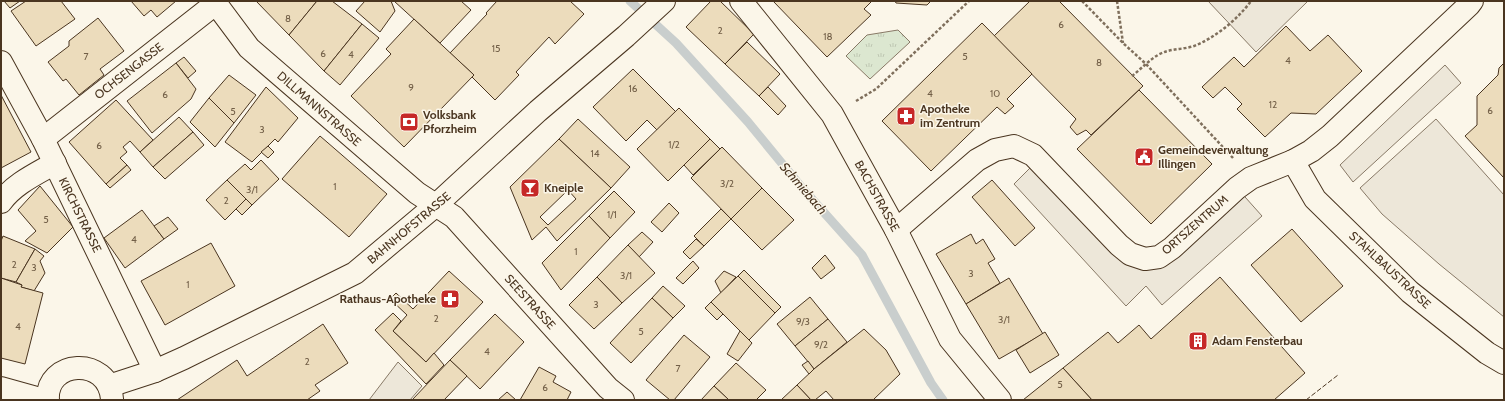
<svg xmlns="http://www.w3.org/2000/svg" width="1505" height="401" viewBox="0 0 1505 401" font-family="Cabin,sans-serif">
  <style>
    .park { fill: url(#park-tufts); stroke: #887966 }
    .parking { fill: #ede7d9; stroke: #887966 }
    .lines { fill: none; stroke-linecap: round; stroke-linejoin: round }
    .stream { stroke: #c9cecd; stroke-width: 9 }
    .building { fill: #ecdcbc; stroke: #4a3520; fill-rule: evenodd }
    .minor-casing { stroke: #4a3520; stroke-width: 24 }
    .path { stroke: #7f6f5c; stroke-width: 2.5; stroke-dasharray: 3 2; stroke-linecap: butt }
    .minor { stroke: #fbf6e9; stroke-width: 22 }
    .fence { stroke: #4a3520; stroke-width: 1; stroke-dasharray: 5 2; stroke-linecap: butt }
    .labels { text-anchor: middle; stroke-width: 3; stroke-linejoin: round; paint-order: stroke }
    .number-label { font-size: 10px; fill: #725f47 }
    .street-label { font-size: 12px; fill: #4a3520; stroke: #fbf6e9 }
    .poi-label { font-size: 12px; font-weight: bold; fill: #4a3520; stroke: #fbf6e9; text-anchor: start }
    .water-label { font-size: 13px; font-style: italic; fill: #4a3520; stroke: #fbf6e9 }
  </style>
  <defs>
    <pattern id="park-tufts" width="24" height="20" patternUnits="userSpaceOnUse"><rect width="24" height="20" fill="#dce7d0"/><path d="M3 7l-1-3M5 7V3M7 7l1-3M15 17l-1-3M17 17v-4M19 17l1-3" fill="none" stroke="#bec7b2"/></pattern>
  </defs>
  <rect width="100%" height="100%" fill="#fbf6e9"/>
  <polygon class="park" points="898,30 910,42 870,79 846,56 867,35"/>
  <g class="parking">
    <polygon points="1208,1 1308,1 1256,52"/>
    <polygon points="1445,65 1461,83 1353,182 1340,165"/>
    <polygon points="1436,119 1504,195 1504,317 1439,264 1382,214 1360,188"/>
    <polygon points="1038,160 1145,259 1237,188 1262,216 1162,305 1146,286 1126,306 1014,184"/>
    <polygon points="398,362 422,386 410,400 369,400"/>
  </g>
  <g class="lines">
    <polyline class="stream" points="630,1 676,43 748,122 803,189 862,255 931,383 943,400"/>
  </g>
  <g class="building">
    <polygon points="4,1 20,1 10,8"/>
    <polygon points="26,1 61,1 75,19 36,46 11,11"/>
    <polygon points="131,1 176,1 157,17 151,10 144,16"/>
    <polygon points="256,1 317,1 289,35"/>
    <polygon points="317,1 332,1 362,24 324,71 289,35"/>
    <polygon points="365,1 391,1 395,11 380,32 356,11"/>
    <polygon points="394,1 461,1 471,10 440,43"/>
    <polygon points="497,1 570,1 584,14 555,44 549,37 516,72 519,75 495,100 472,77 474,75 450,53 487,14 486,13"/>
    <polygon points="711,1 720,1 754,34 725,64 686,27"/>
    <polygon points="773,1 872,1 864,9 871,15 827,57"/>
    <polygon points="895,1 931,1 927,5 896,3"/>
    <polygon points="1030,1 1059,1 1143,86 1091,135 1086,130 1077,135 1070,127 1076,119 994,36"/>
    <polygon points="98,18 124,51 100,69 104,75 79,95 66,79 63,81 48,62 69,46 69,41"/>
    <polygon points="414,19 474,75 404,147 351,96 391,54 386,49"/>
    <polygon points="982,23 1032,74 1007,99 1014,106 1005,114 997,107 931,171 882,121"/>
    <polygon points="362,24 379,38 340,85 324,71"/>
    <polygon points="1286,26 1310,51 1328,35 1362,71 1316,114 1291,113 1265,137 1237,109 1242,104 1225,87 1213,98 1202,87 1234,57 1244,67"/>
    <polygon points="747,42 780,74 759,96 725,64"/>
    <polygon points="184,57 196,71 188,78 176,63"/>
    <polygon points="176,63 196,89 191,99 152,133 127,101"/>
    <polygon points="1504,63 1504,178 1465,136 1477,125 1477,96 1498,75 1499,68"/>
    <polygon points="633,69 676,112 657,130 647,120 626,141 593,107"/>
    <polygon points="229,75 256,95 234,123 209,98"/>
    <polygon points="266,87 298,118 278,142 275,139 252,162 225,142"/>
    <polygon points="768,87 786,106 778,115 759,96"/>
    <polygon points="1139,90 1212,164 1151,224 1077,149"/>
    <polygon points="1,95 31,152 1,168"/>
    <polygon points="209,98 234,123 215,147 190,122"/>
    <polygon points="116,100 153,140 140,152 130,141 123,147 127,152 120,158 127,165 106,184 69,142"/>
    <polygon points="679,108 710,139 668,181 637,149"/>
    <polygon points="179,117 193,132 153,167 140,152"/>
    <polygon points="578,119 630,167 611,188 559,139"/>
    <polygon points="193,132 204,145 165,179 153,167"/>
    <polygon points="320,136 387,194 349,237 282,179"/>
    <path d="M559,139L611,188L557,241L546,227L532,240L510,187ZM568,190L576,199L548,225L540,217Z"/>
    <polygon points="710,139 720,149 693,175 684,165"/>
    <polygon points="268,146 274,152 268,158 261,152"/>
    <polygon points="722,147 762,188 731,219 691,178"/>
    <polygon points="261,160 279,179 252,205 227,180 245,164 251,170"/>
    <polygon points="127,165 131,170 110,188 106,184"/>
    <polygon points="227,180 246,199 225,220 206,200"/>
    <polygon points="992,180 1035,228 1015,246 972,197"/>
    <polygon points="40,186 73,227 47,253 25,241 36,231 18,210"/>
    <polygon points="762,188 794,220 762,250 731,219"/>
    <polygon points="614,191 635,212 610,238 589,216"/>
    <polygon points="246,199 252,205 242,215 236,209"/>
    <polygon points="669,203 679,213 662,232 651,222"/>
    <polygon points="721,209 731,219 704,246 694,236"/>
    <polygon points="142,210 164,239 125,268 104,238"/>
    <polygon points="589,216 610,238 561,290 542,263"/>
    <polygon points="168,217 178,229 164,239 154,226"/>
    <polygon points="1292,229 1343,286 1301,322 1251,265"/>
    <polygon points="642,232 653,242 639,257 628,245"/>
    <polygon points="971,234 976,244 983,239 995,259 988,263 1000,283 966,304 936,254"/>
    <polygon points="3,236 35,249 16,282 1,278 1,241"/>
    <polygon points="696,239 704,246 690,259 683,252"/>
    <polygon points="211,243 235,286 165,325 141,281"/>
    <polygon points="628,245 655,273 622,303 597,277"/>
    <polygon points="35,249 44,256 40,261 45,273 34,291 21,287 22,285 16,282"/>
    <polygon points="825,255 835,268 821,279 812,268"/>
    <polygon points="693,261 699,268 683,284 676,278"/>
    <polygon points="744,270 781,307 775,313 738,276"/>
    <polygon points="449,271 483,302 426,362 393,331 407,315 390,299 396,293 413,309"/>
    <polygon points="724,271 736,277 721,293 715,281"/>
    <polygon points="738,276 775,313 749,340 711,302"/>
    <polygon points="597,277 622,303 594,329 569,305"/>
    <polygon points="1220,277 1305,373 1274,400 1092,400 1063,368 1108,332 1118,343 1139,325 1151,339"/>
    <polygon points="1,278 22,285 21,287 43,293 25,364 1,358"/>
    <polygon points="1009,278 1043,334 999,359 966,304"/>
    <polygon points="663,286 685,306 673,318 652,298"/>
    <polygon points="810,297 828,319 795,346 777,324"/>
    <polygon points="652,298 673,318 631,363 610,343"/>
    <polygon points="711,302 723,314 717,320 705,308"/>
    <polygon points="393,313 401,321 393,331 426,362 434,353 444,365 426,384 375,330"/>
    <polygon points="495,314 524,342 480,389 450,360"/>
    <polygon points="828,319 847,342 814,369 795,346"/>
    <polygon points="323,324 348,363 315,385 320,391 307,400 177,400 237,360 247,376"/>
    <polygon points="864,329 886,350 900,374 873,400 834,400 826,391 815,400 811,400 797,385 814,369"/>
    <polygon points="740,331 752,343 738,361 727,354"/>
    <polygon points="1045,332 1059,355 1030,373 1016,350"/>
    <polygon points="684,335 710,357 674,400 670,400 646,380"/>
    <polygon points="450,360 467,376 444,400 412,400"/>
    <polygon points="808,361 814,369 809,374 802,365"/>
    <polygon points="736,363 766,390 756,400 729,400 714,386"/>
    <polygon points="539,367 556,376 553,382 571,392 567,400 520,400"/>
    <polygon points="1063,368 1092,400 1023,400"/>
    <polygon points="797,385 811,400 781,400"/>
    <polygon points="714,386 729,400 701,400"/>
    <polygon points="507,392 516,400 498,400"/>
  </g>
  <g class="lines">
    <g class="minor-casing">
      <g id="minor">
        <polyline points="214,1 249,48 417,193 454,217 608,388 623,400"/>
        <polyline points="741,1 832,114 896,230 950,339 1000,400"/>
        <polyline points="1,62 43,139 155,371"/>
        <polyline points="43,139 215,4"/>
        <polyline points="1293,161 1315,199 1410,292 1487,353 1504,363"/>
        <path d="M1,202C14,184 36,174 55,163"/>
        <polyline points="896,230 977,160 995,150 1014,146 1033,155 1119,245 1130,254 1145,259 1159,257 1172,248 1237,188 1251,178 1293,161 1311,151 1330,136 1469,5 1472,1"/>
        <polyline points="109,386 155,371 184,358 355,273 436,205 538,111 626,36 664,1"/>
        <polyline points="1,388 44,400"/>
        <path d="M48,400C45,360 108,355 112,399"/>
      </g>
    </g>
    <g class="path">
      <polyline points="1082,1 1124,44 1146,64 1233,158"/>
      <polyline points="1117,1 1123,43"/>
      <path d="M1132,76C1141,69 1149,60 1158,55C1170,48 1182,50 1194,46C1215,38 1238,19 1251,1"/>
      <polyline points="856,101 876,89 969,1"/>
    </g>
    <use href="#minor" class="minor"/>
    <polyline class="fence" points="1306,400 1338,375"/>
  </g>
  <defs>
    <g id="pharmacy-square" transform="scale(1)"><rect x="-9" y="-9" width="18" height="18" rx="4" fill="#c62828" stroke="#fbf6e9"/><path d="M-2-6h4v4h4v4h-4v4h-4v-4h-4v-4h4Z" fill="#fff"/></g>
    <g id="bank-square" transform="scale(1)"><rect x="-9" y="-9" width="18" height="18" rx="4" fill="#c62828" stroke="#fbf6e9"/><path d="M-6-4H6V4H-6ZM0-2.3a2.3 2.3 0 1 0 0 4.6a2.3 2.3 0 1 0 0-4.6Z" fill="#fff"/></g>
    <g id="civic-square" transform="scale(1)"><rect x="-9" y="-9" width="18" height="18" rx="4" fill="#c62828" stroke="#fbf6e9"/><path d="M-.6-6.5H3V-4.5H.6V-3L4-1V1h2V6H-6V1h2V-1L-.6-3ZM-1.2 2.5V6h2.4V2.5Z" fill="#fff"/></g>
    <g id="bar-square" transform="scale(1)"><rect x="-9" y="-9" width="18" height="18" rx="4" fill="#c62828" stroke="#fbf6e9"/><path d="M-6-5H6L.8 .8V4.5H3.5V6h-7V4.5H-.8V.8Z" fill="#fff"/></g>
    <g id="building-square" transform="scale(1)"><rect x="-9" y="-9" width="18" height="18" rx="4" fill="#c62828" stroke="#fbf6e9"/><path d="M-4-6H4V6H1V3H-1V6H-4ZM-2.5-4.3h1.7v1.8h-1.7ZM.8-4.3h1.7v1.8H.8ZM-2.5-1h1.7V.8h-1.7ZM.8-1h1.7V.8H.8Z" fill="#fff"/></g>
  </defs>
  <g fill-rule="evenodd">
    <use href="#pharmacy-square" x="906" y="116"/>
    <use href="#bank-square" x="409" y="122"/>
    <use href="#civic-square" x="1144" y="157"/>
    <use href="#bar-square" x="530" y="188"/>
    <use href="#pharmacy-square" x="450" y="299"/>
    <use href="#building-square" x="1198" y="341"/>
  </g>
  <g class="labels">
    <g class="number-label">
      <text x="288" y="22">8</text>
      <text x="1061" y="28">6</text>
      <text x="720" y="34">2</text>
      <text x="828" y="40">18</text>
      <text x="496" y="52">15</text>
      <text x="323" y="57">6</text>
      <text x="351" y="58">4</text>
      <text x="86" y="60">7</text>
      <text x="965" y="60">5</text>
      <text x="1288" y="64">4</text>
      <text x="1099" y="66">8</text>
      <text x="411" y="91">9</text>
      <text x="633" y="92">16</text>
      <text x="930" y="97">4</text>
      <text x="995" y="97">10</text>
      <text x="165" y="98">6</text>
      <text x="1273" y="108">12</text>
      <text x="1490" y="114">6</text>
      <text x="233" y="115">5</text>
      <text x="262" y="133">3</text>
      <text x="674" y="148">1/2</text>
      <text x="99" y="149">6</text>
      <text x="595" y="157">14</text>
      <text x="727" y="187">3/2</text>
      <text x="335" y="190">1</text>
      <text x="252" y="193">3/1</text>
      <text x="226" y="204">2</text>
      <text x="612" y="218">1/1</text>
      <text x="46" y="223">5</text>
      <text x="134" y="243">4</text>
      <text x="576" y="255">1</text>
      <text x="14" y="268">2</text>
      <text x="34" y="271">3</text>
      <text x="971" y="277">3</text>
      <text x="626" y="279">3/1</text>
      <text x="188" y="288">1</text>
      <text x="596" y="308">3</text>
      <text x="436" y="322">2</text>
      <text x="1004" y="323">3/1</text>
      <text x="803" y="325">9/3</text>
      <text x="18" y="330">4</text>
      <text x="641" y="335">5</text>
      <text x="821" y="348">9/2</text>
      <text x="487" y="355">4</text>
      <text x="307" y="365">2</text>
      <text x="678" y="372">7</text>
      <text x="1060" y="388">5</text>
      <text x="545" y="391">6</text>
    </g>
    <g class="street-label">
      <text transform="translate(129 71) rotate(-38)" y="4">OCHSENGASSE</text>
      <text transform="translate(319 109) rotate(41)" y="4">DILLMANNSTRASSE</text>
      <text transform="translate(877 196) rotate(61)" y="4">BACHSTRASSE</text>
      <text transform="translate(80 215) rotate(64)" y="4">KIRCHSTRASSE</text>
      <text transform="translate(1195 225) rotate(-41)" y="4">ORTSZENTRUM</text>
      <text transform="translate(409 228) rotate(-40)" y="4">BAHNHOFSTRASSE</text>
      <text transform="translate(1390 270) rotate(43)" y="4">STAHLBAUSTRASSE</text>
      <text transform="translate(530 302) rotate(48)" y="4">SEESTRASSE</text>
    </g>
    <g class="poi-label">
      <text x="920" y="113">Apotheke<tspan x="920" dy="14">im Zentrum</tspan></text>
      <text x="423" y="119">Volksbank<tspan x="423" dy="14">Pforzheim</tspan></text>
      <text x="1158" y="154">Gemeindeverwaltung<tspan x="1158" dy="14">Illingen</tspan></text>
      <text x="544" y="192">Kneiple</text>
      <text x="436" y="303" text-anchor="end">Rathaus-Apotheke</text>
      <text x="1212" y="345">Adam Fensterbau</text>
    </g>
    <g class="water-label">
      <text transform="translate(804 188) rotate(49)" y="5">Schmiebach</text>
    </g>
  </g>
  <rect width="1505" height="401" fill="none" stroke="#4a3520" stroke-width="4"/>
</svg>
